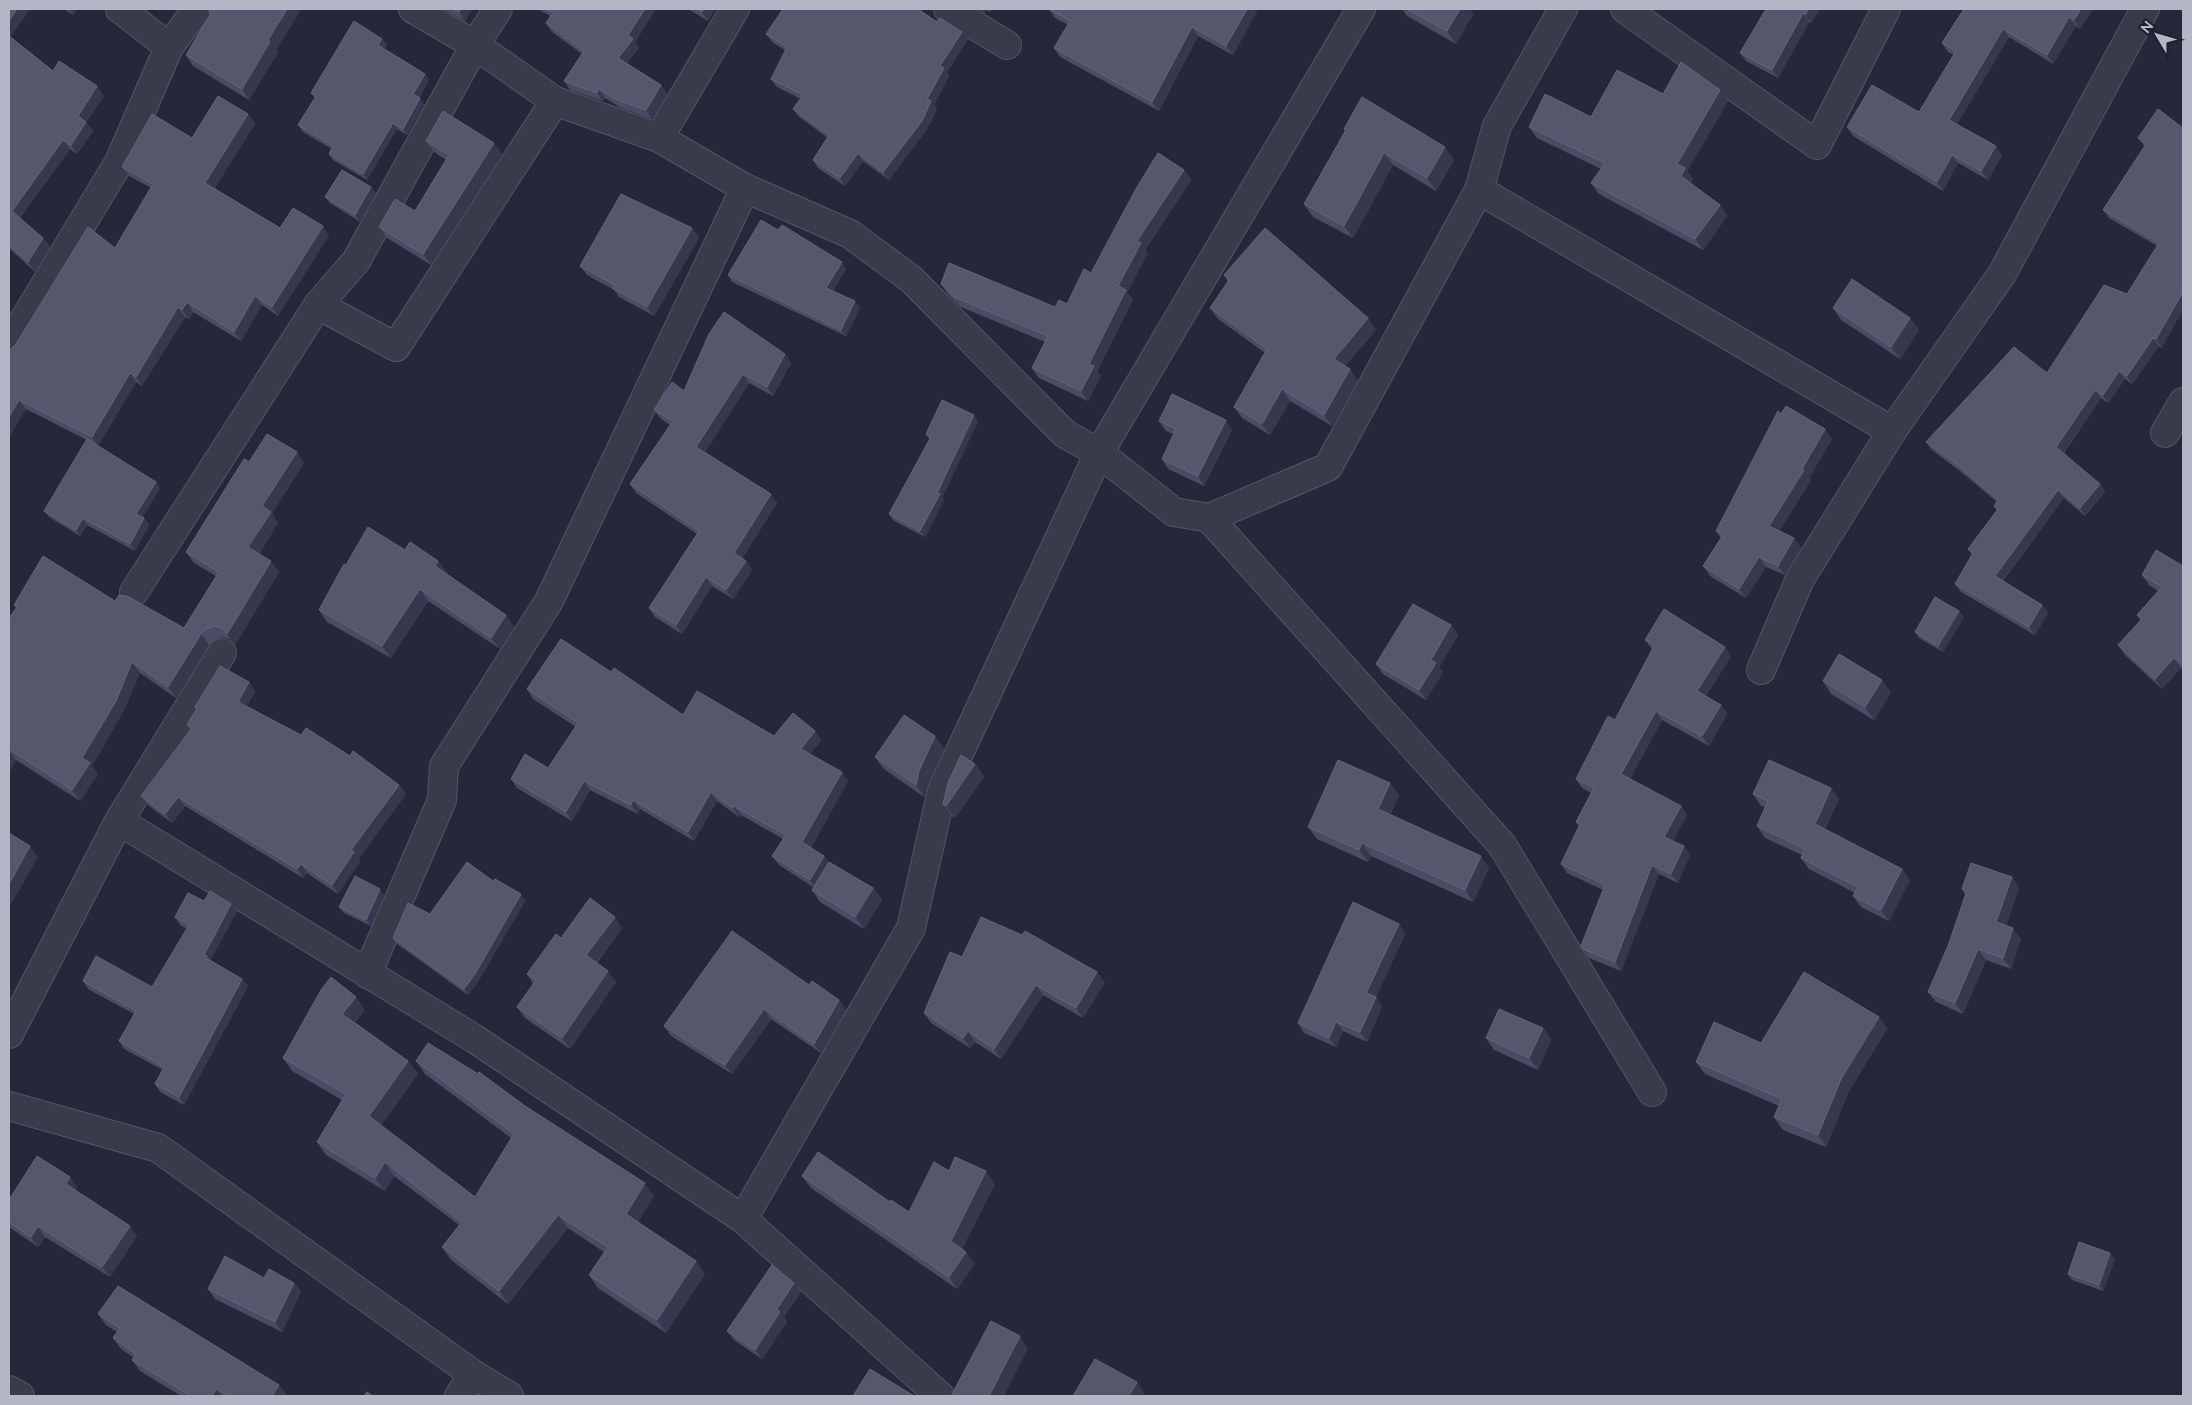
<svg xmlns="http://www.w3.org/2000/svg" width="2192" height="1405" viewBox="0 0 2192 1405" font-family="Raleway,sans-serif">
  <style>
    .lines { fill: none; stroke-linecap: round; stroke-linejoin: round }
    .minor-casing { stroke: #545665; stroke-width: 30 }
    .minor { stroke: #383b4a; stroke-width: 28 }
    .wall { fill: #494c62 }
    .shaded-wall { fill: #36394d }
    .building { fill: #55576c; stroke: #64667a }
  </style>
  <rect width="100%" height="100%" fill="#25283a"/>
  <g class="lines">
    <g class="minor-casing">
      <g id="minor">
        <polyline points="120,9 169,47"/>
        <polyline points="413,9 475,45 555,101 659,138 745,188 850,234 911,279 1065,434 1099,453 1174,512 1209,518 1502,845 1652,1092"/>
        <polyline points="948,9 1007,45"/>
        <polyline points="1625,9 1817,145 1886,9"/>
        <polyline points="659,138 735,9"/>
        <polyline points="1479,190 1892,431"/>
        <polyline points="318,305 396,347 555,101"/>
        <polyline points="9,345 119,162 169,47 197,9"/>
        <polyline points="2165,433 2183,402"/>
        <polyline points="1209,518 1328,467 1479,190 1497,126 1563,9"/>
        <polyline points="134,592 318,305 356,261 475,45 498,9"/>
        <polyline points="1761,670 1800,579 1892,431 2002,274 2145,9"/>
        <polyline points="119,821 475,1039 743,1219 940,1396"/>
        <polyline points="367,974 442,800 444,766 549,601 745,188"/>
        <polyline points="9,1034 119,821 222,653"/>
        <polyline points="9,1106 158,1148 473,1374 509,1396"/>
        <polyline points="743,1219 911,928 942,790 1099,453 1361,9"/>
        <polyline points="9,1390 20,1396"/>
        <polyline points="459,1396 473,1374"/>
      </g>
    </g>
    <use href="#minor" class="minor"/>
  </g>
  <g class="wall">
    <polygon points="9,9 30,9 10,37 53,71 104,96 86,122 93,131 77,154 70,149 20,218 43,238 50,247 35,272 9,248"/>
    <polygon points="64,9 77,9 73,15"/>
    <polygon points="210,9 301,9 276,50 278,52 249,100 193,66 186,55 210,14 209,12"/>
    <polygon points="443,9 472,9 465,21"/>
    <polygon points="538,9 656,9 635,42 639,48 626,64 661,85 667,94 652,119 621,108 605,98 603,101 570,90 564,81 582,54 552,32 546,23 550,16"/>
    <polygon points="688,9 715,9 708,21"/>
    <polygon points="978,9 992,9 990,12 987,10 985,13"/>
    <polygon points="1049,9 1258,9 1233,55 1198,36 1159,111 1060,57 1054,48 1068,25 1055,18"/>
    <polygon points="1402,9 1469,9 1473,14 1456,44 1407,16"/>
    <polygon points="1766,9 1820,9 1811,23 1809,22 1778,78 1746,61 1740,53"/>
    <polygon points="1964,9 2093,9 2080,29 2076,26 2053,64 2009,37 1957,124 2002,155 1988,180 1958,163 1943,191 1853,136 1847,127 1919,112 1954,55 1948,52 1942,43"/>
    <polygon points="937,22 968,39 947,72 949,76 934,105 937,109 927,129 889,180 863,161 845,186 818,168 813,160 828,138 799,117 793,109 801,99 777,87 771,79 786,51 772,42 766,34"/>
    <polygon points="382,39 387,45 384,49 425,74 429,80 419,98 424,105 407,135 397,129 367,180 333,160 329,154 332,149 303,132 298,125 315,98 311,93"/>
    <polygon points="1720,90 1728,101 1687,171 1693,179 1690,184 1720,205 1727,216 1703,250 1599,194 1591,183 1601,169 1537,138 1529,127 1591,117 1663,94"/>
    <polygon points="2158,109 2162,348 2159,346 2132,384 2125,379 2108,403 2101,398 2064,453 2105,492 2085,516 2064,498 2003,581 2042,605 2048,613 2035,635 1961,592 1955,584 1972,555 1968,549 1997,511 1994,506 1997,502 1960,471 1932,450 1926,442 2047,373 2127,294 2157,246 2109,218 2103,210 2145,147 2138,138"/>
    <polygon points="248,114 255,124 214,189 280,228 329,235 278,316 262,305 241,341 193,312 189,319 185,317 142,386 136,382 98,446 156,482 160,488 143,517 149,525 135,551 87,525 80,536 49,517 44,511 87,440 26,409 9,437 11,349 115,248 151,188 129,176 122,167"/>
    <polygon points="1344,129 1454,160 1436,191 1393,165 1353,238 1313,217 1304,204 1345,131"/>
    <polygon points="426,141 502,154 431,265 387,238 379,227 415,211 446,160 434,152"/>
    <polygon points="1184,170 1191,180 1145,250 1148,253 1127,292 1133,300 1097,371 1101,376 1088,401 1039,378 1032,368 1045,342 961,307 948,294 941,284 1055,307 1067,304 1091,273"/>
    <polygon points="371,187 376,193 360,222 330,203 325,197"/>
    <polygon points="692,228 699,238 654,316 619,297 614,290 587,275 580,266"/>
    <polygon points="778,230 846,269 833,291 860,308 846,336 732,282 728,275"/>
    <polygon points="1224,275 1368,318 1376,330 1345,366 1358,380 1332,426 1290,401 1270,435 1242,418 1234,407 1265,353 1218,319 1210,308 1228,282"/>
    <polygon points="1833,308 1910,318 1919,330 1900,359 1841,320"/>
    <polygon points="785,354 791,363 773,396 749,383 705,452 771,494 777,503 742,559 746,561 752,570 733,599 712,586 682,634 655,617 649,608 697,534 636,493 630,484 670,425 661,419 654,410"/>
    <polygon points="978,421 942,498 944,500 925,537 894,521 889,514 929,439 926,434"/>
    <polygon points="1159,421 1232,430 1204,486 1168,469 1162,459 1173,434 1166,431"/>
    <polygon points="1832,439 1809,478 1811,480 1779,531 1794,538 1801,548 1785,575 1766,567 1746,598 1710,576 1703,566 1721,538 1716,531"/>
    <polygon points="249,462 304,463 272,513 278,523 259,554 279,572 235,645 230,639 223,637 214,640 209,645 176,698 140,673 123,712 92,766 98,774 80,801 16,760 9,773 9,618 16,608 14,605 115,601 184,628 216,576 194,563 186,552"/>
    <polygon points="405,550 438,561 447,573 446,574 514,627 500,649 428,601 391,658 327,622 319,610 346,565"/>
    <polygon points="2183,566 2183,670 2181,668 2162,689 2125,655 2118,645 2141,621 2137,615 2158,591 2149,585 2142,575"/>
    <polygon points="1964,617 1943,652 1919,638 1915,632"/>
    <polygon points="1451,625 1458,635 1439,667 1443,672 1426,700 1383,674 1376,664"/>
    <polygon points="1645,640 1731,656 1706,696 1721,705 1727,714 1709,746 1662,720 1630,779 1681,806 1687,815 1673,841 1684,846 1690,855 1678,883 1659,874 1621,971 1589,958 1581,946 1603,890 1567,873 1561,864 1579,826 1576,822 1591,793 1582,788 1576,779 1615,720 1652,649"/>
    <polygon points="611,672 683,715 774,736 815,731 821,740 810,754 842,772 848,781 811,848 824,856 828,862 873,888 882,900 864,929 820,902 812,890 813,887 779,865 772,856 783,839 741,815 739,817 717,801 694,841 640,809 638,814 590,790 572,821 517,788 511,779 548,768 576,727 533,699 527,689"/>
    <polygon points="1823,681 1891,692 1874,720 1831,694"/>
    <polygon points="249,682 255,691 247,706 301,735 350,756 399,785 406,794 359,858 360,861 338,894 307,873 303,878 185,806 172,823 148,805 141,796 190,730 187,725 197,709 195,707"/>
    <polygon points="935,736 944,749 928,783 924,797 884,769 875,757"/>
    <polygon points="975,764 984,777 955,818 952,816 943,804"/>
    <polygon points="1390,783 1399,795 1390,815 1489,868 1473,902 1371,856 1368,862 1317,839 1308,827"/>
    <polygon points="1753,794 1839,799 1825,829 1902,869 1910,880 1889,921 1861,907 1853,896 1855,893 1809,869 1801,858 1802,855 1765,838 1757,826 1765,807 1761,806"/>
    <polygon points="2012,877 2019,888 2006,925 2021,939 2011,969 1986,960 1963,1014 1936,1002 1928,992 1948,946 1965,895 1962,889"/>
    <polygon points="493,881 525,901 479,980 468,995 397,944 393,938 430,914"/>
    <polygon points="384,895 371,926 344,913 339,907"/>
    <polygon points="204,901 237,911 210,961 242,979 248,986 184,1105 160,1092 155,1084 163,1070 124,1049 119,1041 134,1014 88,989 83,981 152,987 187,929 180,925 175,917"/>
    <polygon points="1399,924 1405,934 1376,997 1382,1007 1367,1042 1343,1031 1336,1047 1304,1033 1298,1023"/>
    <polygon points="622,928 597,963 616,982 570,1049 525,1018 517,1007 533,984 527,974 561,938"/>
    <polygon points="962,957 1105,982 1083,1018 1043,995 1001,1059 975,1042 970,1048 931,1023 924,1013"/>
    <polygon points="809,985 839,1000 846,1010 821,1053 771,1019 732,1074 671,1036 664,1026"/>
    <polygon points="365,1010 355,1022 408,1061 418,1074 381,1125 475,1197 511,1138 425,1074 416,1061 525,1106 654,1196 638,1222 705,1274 666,1333 598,1288 589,1275 604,1252 568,1228 508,1304 451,1260 442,1247 459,1225 394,1176 385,1191 326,1155 317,1142 342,1100 292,1071 283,1058"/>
    <polygon points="1879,1017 1887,1029 1849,1091 1826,1147 1783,1130 1774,1117 1779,1106 1705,1074 1696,1062 1761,1043"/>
    <polygon points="1543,1028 1551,1040 1538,1070 1494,1050 1486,1038"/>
    <polygon points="949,1171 995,1184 962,1249 975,1264 957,1289 811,1188 802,1176 890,1202 909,1212"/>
    <polygon points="70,1177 77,1188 75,1190 137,1236 110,1277 45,1237 38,1247 9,1227 9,1200"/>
    <polygon points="2115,1259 2103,1291 2072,1280 2068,1274"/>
    <polygon points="264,1278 294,1283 301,1292 282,1332 215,1299 208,1289"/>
    <polygon points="794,1283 801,1292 784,1317 787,1322 762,1359 734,1340 727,1331"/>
    <polygon points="98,1314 279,1385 287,1396 181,1396 140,1371 132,1360 134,1358 121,1349 113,1338 117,1332 106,1325"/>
  </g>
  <g class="shaded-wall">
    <polygon points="17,9 30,9 9,39 9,21"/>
    <polygon points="69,9 77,9 73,15"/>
    <polygon points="287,9 301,9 276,50 278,52 249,100 242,89 268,40"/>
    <polygon points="461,9 472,9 465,21 459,12"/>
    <polygon points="645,9 656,9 635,42 639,48 624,67 618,58 628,35"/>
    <polygon points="704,9 715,9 708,21 702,12"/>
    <polygon points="982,9 986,9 987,10 985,13"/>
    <polygon points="1247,9 1258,9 1233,55 1226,46"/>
    <polygon points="1460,9 1469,9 1473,14 1456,44 1447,31"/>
    <polygon points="1809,9 1820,9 1811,23 1805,15"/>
    <polygon points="2081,9 2093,9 2080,29 2074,20"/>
    <polygon points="1803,13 1809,22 1778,78 1772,70"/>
    <polygon points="2069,17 2076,26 2053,64 2047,55"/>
    <polygon points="1192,27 1198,36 1159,111 1152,102"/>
    <polygon points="2003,29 2009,37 1955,128 1949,120"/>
    <polygon points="962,32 968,39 947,72 949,76 934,105 937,109 927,129 889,180 883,172 927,99 940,66"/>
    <polygon points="382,39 387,45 383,52 378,45"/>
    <polygon points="425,74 429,80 417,100 413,94"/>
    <polygon points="661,85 667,94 652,119 646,110"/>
    <polygon points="97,86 104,96 86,122 93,131 77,154 71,145 78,116"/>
    <polygon points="599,89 605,98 603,101 597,93"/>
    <polygon points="1720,90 1728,101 1687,171 1693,179 1688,187 1681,176 1677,164"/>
    <polygon points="420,98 424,105 407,135 403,129"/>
    <polygon points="248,114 255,124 212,193 205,183"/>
    <polygon points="393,123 397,129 367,180 363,174"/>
    <polygon points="63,140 70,149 18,221 12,211"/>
    <polygon points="494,143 502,154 431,265 423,254"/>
    <polygon points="1996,146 2002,155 1988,180 1981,171"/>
    <polygon points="1445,147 1454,160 1436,191 1427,178"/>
    <polygon points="858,153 863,161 845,186 840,178"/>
    <polygon points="1384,153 1393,165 1353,238 1344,226"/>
    <polygon points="1952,155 1958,163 1943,191 1937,182"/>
    <polygon points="1184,170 1191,180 1145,250 1148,253 1127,292 1133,300 1097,371 1101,376 1088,401 1081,391 1089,364 1118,286 1137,241"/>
    <polygon points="371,187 376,193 360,222 355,215"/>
    <polygon points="1720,205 1727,216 1703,250 1695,239"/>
    <polygon points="323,226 329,235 278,316 272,307"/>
    <polygon points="692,228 699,238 654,316 647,307"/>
    <polygon points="43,238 50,247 35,272 28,262"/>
    <polygon points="842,262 846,269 831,294 826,288"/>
    <polygon points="2183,292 2183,310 2162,348 2156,339"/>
    <polygon points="255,296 262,305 241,341 234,332"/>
    <polygon points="855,301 860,308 846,336 841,330"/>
    <polygon points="187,302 193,312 189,319 182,310"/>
    <polygon points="178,307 185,317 142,386 136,377"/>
    <polygon points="1368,318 1376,330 1342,370 1334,359"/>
    <polygon points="1910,318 1919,330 1900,359 1891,347"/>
    <polygon points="2153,338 2159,346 2132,384 2127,376"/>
    <polygon points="785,354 791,363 773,396 767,387"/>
    <polygon points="1350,369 1358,380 1332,426 1324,415"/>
    <polygon points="2119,371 2125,379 2108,403 2103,395"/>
    <polygon points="130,373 136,382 98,446 92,437"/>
    <polygon points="743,374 749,383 703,456 696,447"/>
    <polygon points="1282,389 1290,401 1270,435 1262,424"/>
    <polygon points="2095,390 2101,398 2062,455 2056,447"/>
    <polygon points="19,400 26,409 9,437 9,417"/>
    <polygon points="974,415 978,421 942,498 944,500 925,537 920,531"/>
    <polygon points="1226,420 1232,430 1204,486 1198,476"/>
    <polygon points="1825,429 1832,439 1809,478 1811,480 1776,536 1769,526 1802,469"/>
    <polygon points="297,452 304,463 272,513 278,523 256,558 248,547 262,506"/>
    <polygon points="156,482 160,488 141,520 136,514"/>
    <polygon points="2100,484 2105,492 2085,516 2080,508"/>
    <polygon points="2058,490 2064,498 2000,584 1995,576"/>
    <polygon points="771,494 777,503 740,562 734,553"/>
    <polygon points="83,518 87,525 80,536 76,530"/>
    <polygon points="144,518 149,525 135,551 130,544"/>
    <polygon points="1794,538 1801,548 1785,575 1778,566"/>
    <polygon points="1759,557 1766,567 1746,598 1739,589"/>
    <polygon points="271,561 279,572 235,645 227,634"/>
    <polygon points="438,561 447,573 443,578 435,566"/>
    <polygon points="746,561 752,570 733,599 726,590"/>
    <polygon points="706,577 712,586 682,634 676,625"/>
    <polygon points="420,589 428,601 391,658 382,646"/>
    <polygon points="2042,605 2048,613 2035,635 2029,627"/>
    <polygon points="1959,611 1964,617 1943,652 1938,646"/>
    <polygon points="506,615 514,627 500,649 491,638"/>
    <polygon points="1451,625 1458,635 1439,667 1443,672 1426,700 1419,690 1431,660"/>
    <polygon points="201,634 209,645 176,698 168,687"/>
    <polygon points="1725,647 1731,656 1703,700 1697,691"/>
    <polygon points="2174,658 2181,668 2162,689 2155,679"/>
    <polygon points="132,662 140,673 123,712 92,766 98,774 80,801 72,790 82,758"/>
    <polygon points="1882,680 1891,692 1874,720 1865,707"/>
    <polygon points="249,682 255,691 244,711 238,702"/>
    <polygon points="1721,705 1727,714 1709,746 1702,736"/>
    <polygon points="1656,711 1662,720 1628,783 1621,774"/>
    <polygon points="815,731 821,740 807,758 801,749"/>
    <polygon points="935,736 944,749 928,783 924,797 916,785 919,771"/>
    <polygon points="9,750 16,760 9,773"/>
    <polygon points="975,764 984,777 955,818 946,806"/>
    <polygon points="842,772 848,781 809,852 802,842"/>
    <polygon points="584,781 590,790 572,821 566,812"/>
    <polygon points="1390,783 1399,795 1386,822 1378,809"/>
    <polygon points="399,785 406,794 359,858 360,861 338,894 332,885 351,850"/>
    <polygon points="1831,788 1839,799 1823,835 1815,824"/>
    <polygon points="711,792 717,801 694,841 688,832"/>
    <polygon points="178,797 185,806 172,823 165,814"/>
    <polygon points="633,800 640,809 638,814 631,805"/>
    <polygon points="734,806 741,815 739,817 733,808"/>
    <polygon points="1681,806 1687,815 1671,846 1664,837"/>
    <polygon points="1362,843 1371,856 1368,862 1359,850"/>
    <polygon points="30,846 38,857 9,908 9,884"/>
    <polygon points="1684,846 1690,855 1678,883 1671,874"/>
    <polygon points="824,856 831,866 816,889 810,880"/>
    <polygon points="1481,856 1489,868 1473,902 1465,890"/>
    <polygon points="301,864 307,873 303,878 297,869"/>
    <polygon points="1652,865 1659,874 1621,971 1615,962"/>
    <polygon points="1902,869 1910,880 1889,921 1881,910"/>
    <polygon points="2012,877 2019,888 2004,933 1996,922"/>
    <polygon points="873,888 882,900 864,929 855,917"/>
    <polygon points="380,889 384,895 371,926 366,920"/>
    <polygon points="521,894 525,901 479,980 468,995 464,989"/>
    <polygon points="231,904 237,911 210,961 211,966 204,955"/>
    <polygon points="615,917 622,928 594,966 586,955"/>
    <polygon points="1399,924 1405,934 1376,997 1382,1007 1367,1042 1360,1032 1366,993"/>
    <polygon points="2013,928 2021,939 2011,969 2003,958"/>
    <polygon points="1978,949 1986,960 1963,1014 1955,1003"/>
    <polygon points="608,971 616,982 570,1049 562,1038"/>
    <polygon points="1097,972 1105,982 1083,1018 1076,1008"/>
    <polygon points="242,979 248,986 184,1105 179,1097"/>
    <polygon points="1036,985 1043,995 1001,1059 994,1049"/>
    <polygon points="356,997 365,1010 352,1027 342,1014"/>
    <polygon points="839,1000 846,1010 821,1053 814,1044"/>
    <polygon points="764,1009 771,1019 732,1074 725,1065"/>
    <polygon points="1879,1017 1887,1029 1849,1091 1826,1147 1818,1135 1841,1079"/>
    <polygon points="1336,1022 1343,1031 1336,1047 1329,1038"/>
    <polygon points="1543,1028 1551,1040 1538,1070 1529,1058"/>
    <polygon points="968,1031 975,1042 970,1048 963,1038"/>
    <polygon points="408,1061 418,1074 378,1129 369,1116"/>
    <polygon points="385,1162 394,1176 385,1191 375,1178"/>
    <polygon points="986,1171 995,1184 960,1253 951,1241"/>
    <polygon points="70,1177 77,1188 73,1194 66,1184"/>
    <polygon points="645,1183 654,1196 635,1227 626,1214"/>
    <polygon points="558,1215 568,1228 508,1304 499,1291"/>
    <polygon points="38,1226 45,1237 38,1247 31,1237"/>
    <polygon points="130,1226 137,1236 110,1277 102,1267"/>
    <polygon points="966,1252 975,1264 957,1289 949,1277"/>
    <polygon points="2110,1253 2115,1259 2103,1291 2099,1285"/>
    <polygon points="696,1261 705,1274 666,1333 657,1320"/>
    <polygon points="294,1283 301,1292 282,1332 275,1322"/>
    <polygon points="794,1283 801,1292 784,1317 787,1322 762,1359 755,1350 777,1309"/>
    <polygon points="1020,1336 1028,1349 1004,1396 989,1396"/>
    <polygon points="1137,1382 1145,1395 1145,1396 1129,1396"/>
    <polygon points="279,1385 287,1396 272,1396"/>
    <polygon points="216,1389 222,1396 212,1396"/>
  </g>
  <g class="building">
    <polygon points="9,9 17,9 9,21"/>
    <polygon points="210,9 287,9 268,40 270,42 242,89 186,55 211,13 209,12"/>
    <polygon points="452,9 461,9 459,12"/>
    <polygon points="546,9 645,9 628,35 633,39 618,58 661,85 646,110 615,99 599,89 597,93 564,81 584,51 546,23 553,13"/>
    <polygon points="697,9 704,9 702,12"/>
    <polygon points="783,9 918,9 937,22 940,18 962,32 940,66 944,68 927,99 931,101 922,121 883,172 858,153 840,178 813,160 829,135 793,109 803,95 771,79 787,47 766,34"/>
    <polygon points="1049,9 1247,9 1226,46 1192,27 1152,102 1054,48 1070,21"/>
    <polygon points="1407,9 1460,9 1447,31"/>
    <polygon points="1766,9 1809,9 1805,15 1803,13 1772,70 1740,53"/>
    <polygon points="1964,9 2081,9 2074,20 2069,17 2047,55 2003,29 1949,120 1996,146 1981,171 1952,155 1937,182 1847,127 1872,85 1919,112 1956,51 1942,43"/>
    <polygon points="354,21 382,39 378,45 425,74 413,94 420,98 403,129 393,123 363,174 329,154 333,146 298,125 316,96 311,93"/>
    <polygon points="9,36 53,71 59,61 97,86 78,116 86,122 71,145 63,140 12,211 43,238 28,262 9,245"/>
    <polygon points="1681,62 1720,90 1677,164 1685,168 1681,176 1720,205 1695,239 1591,183 1605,163 1529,127 1545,94 1591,117 1617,70 1663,94"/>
    <polygon points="218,96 248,114 205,183 280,228 293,208 323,226 272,307 255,296 234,332 187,302 182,310 178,307 136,377 130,373 92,437 19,400 9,417 9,350 11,349 16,344 88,227 115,248 153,184 122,167 152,114 192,138"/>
    <polygon points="1362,97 1445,147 1427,178 1384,153 1344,226 1304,204 1346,130 1344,129"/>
    <polygon points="2158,109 2183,128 2183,292 2156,339 2153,338 2127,376 2119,371 2103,395 2095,390 2056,447 2100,484 2080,508 2058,490 1995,576 2042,605 2029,627 1955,584 1973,553 1968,549 1998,509 1994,506 1998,500 1954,462 1926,442 2014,347 2047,373 2104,285 2127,294 2159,243 2103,210 2146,144 2138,138"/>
    <polygon points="443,111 494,143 423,254 379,227 395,199 415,211 449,155 426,141"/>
    <polygon points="1158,153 1184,170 1137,241 1141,243 1118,286 1126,290 1089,364 1094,366 1081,391 1032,368 1048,336 954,297 941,284 949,263 1055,307 1059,300 1067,304 1084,269 1091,273 1137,187"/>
    <polygon points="342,170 371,187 355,215 325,197"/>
    <polygon points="621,194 692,228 647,307 613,288 615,285 580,266"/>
    <polygon points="761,220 778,230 782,225 842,262 826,288 855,301 841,330 728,275"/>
    <polygon points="1265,228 1368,318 1334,359 1350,369 1324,415 1282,389 1262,424 1234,407 1267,349 1210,308 1229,280 1224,275"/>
    <polygon points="1852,279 1910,318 1891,347 1833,308"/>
    <polygon points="724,312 785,354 767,387 743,374 696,447 771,494 734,553 746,561 726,590 706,577 676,625 649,608 699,531 630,484 673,421 654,410 672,382 684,391 709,334"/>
    <polygon points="1172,394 1226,420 1198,476 1162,459 1176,429 1159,421"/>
    <polygon points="942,400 974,415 937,493 940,494 920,531 889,514 931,437 926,434"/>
    <polygon points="1786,406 1825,429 1802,469 1804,470 1769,526 1794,538 1778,566 1759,557 1739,589 1703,566 1723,535 1716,531 1778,411 1781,414"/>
    <polygon points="267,434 297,452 262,506 271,512 248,547 271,561 227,634 222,628 215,626 206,629 201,634 168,687 132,662 116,701 82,758 90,763 72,790 9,749 9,618 17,607 14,605 43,556 115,601 119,595 127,596 184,628 219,572 186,552 244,459 249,462"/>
    <polygon points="87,439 156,482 136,514 144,518 130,544 83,518 76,530 44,511"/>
    <polygon points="368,527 405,550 410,542 438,561 435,566 506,615 491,638 420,589 382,646 319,610 344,564 346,565"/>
    <polygon points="2156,550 2183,566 2183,665 2174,658 2155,679 2118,645 2142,619 2137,615 2162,587 2142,575"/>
    <polygon points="1935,597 1959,611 1938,646 1915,632"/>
    <polygon points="1413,604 1451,625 1431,660 1436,663 1419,690 1376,664"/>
    <polygon points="1664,609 1725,647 1697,691 1721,705 1702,736 1656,711 1621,774 1681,806 1664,837 1684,846 1671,874 1652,865 1615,962 1583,949 1581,946 1605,885 1561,864 1580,824 1576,822 1594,788 1576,779 1608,716 1615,720 1654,646 1645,640"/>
    <polygon points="561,639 611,672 614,668 683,715 697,691 774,736 793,713 815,731 801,749 842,772 802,842 824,856 810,880 772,856 786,835 734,806 733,808 711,792 688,832 633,800 631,805 584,781 566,812 511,779 525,754 548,768 578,723 527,689"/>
    <polygon points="1839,654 1882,680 1865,707 1823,681"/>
    <polygon points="220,666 249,682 238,702 301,735 306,728 350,756 353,751 399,785 351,850 354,852 332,885 301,864 297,869 178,797 165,814 141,796 192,728 187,725 197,708 195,707"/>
    <polygon points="904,715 935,736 919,771 916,785 875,757"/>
    <polygon points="961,755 975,764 946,806 943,804 948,783"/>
    <polygon points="1338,760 1390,783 1378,809 1481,856 1465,890 1362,843 1359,850 1308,827"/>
    <polygon points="1769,760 1831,788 1815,824 1902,869 1881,910 1853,896 1858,887 1801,858 1805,849 1757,826 1768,801 1753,794"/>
    <polygon points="9,833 30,846 9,884"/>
    <polygon points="467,862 493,881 495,879 521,894 475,974 464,989 393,938 408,903 430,914"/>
    <polygon points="829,862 873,888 855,917 812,890"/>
    <polygon points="1971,863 2012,877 1996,922 2013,928 2003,958 1978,949 1955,1003 1928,992 1948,946 1967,891 1962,889"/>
    <polygon points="355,876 380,889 366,920 339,907"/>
    <polygon points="210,891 231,904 204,955 207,956 206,958 242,979 179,1097 155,1084 164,1067 119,1041 136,1011 83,981 96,956 152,987 189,925 175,917 188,893 204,901"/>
    <polygon points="590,898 615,917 586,955 608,971 562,1038 517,1007 536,980 527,974 556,934 561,938"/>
    <polygon points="1353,902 1399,924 1366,993 1376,997 1360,1032 1336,1022 1329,1038 1298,1023"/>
    <polygon points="981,917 1022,935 1025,931 1097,972 1076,1008 1036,985 994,1049 968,1031 963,1038 924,1013 950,952 962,957"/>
    <polygon points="732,931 809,985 812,981 839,1000 814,1044 764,1009 725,1065 664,1026"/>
    <polygon points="1804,972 1879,1017 1841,1079 1818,1135 1774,1117 1782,1099 1696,1062 1714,1022 1761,1043"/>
    <polygon points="331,977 356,997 342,1014 408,1061 369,1116 475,1197 514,1134 416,1061 428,1043 478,1074 479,1072 525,1106 645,1183 626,1214 696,1261 657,1320 589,1275 608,1247 558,1215 499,1291 442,1247 462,1222 385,1162 375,1178 317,1142 346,1094 283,1058 321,990"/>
    <polygon points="1499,1009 1543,1028 1529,1058 1486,1038"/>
    <polygon points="818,1152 890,1202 891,1200 909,1212 934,1162 949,1171 955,1157 986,1171 951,1241 966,1252 949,1277 802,1176"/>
    <polygon points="37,1156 70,1177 66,1184 130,1226 102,1267 38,1226 31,1237 9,1222 9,1200"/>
    <polygon points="2079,1242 2110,1253 2099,1285 2068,1274"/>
    <polygon points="225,1256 264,1278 269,1269 294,1283 275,1322 208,1289"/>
    <polygon points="772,1265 794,1283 777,1309 780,1312 755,1350 727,1331"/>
    <polygon points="118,1286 279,1385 272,1396 229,1396 216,1389 212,1396 191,1396 132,1360 136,1354 113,1338 120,1328 98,1314"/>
    <polygon points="991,1321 1020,1336 989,1396 951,1396"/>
    <polygon points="1095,1359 1137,1382 1129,1396 1073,1396"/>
    <polygon points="870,1369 914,1396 853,1396"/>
    <polygon points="367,1392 373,1396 364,1396"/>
  </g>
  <rect width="2192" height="1405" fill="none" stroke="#b4b6c6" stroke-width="20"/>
  <g transform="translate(2157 35) rotate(308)" stroke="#1e202f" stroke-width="4" paint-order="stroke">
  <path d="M0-4L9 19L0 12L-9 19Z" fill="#b4b6c6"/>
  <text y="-8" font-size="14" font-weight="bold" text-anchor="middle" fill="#b4b6c6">N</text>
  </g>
</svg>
